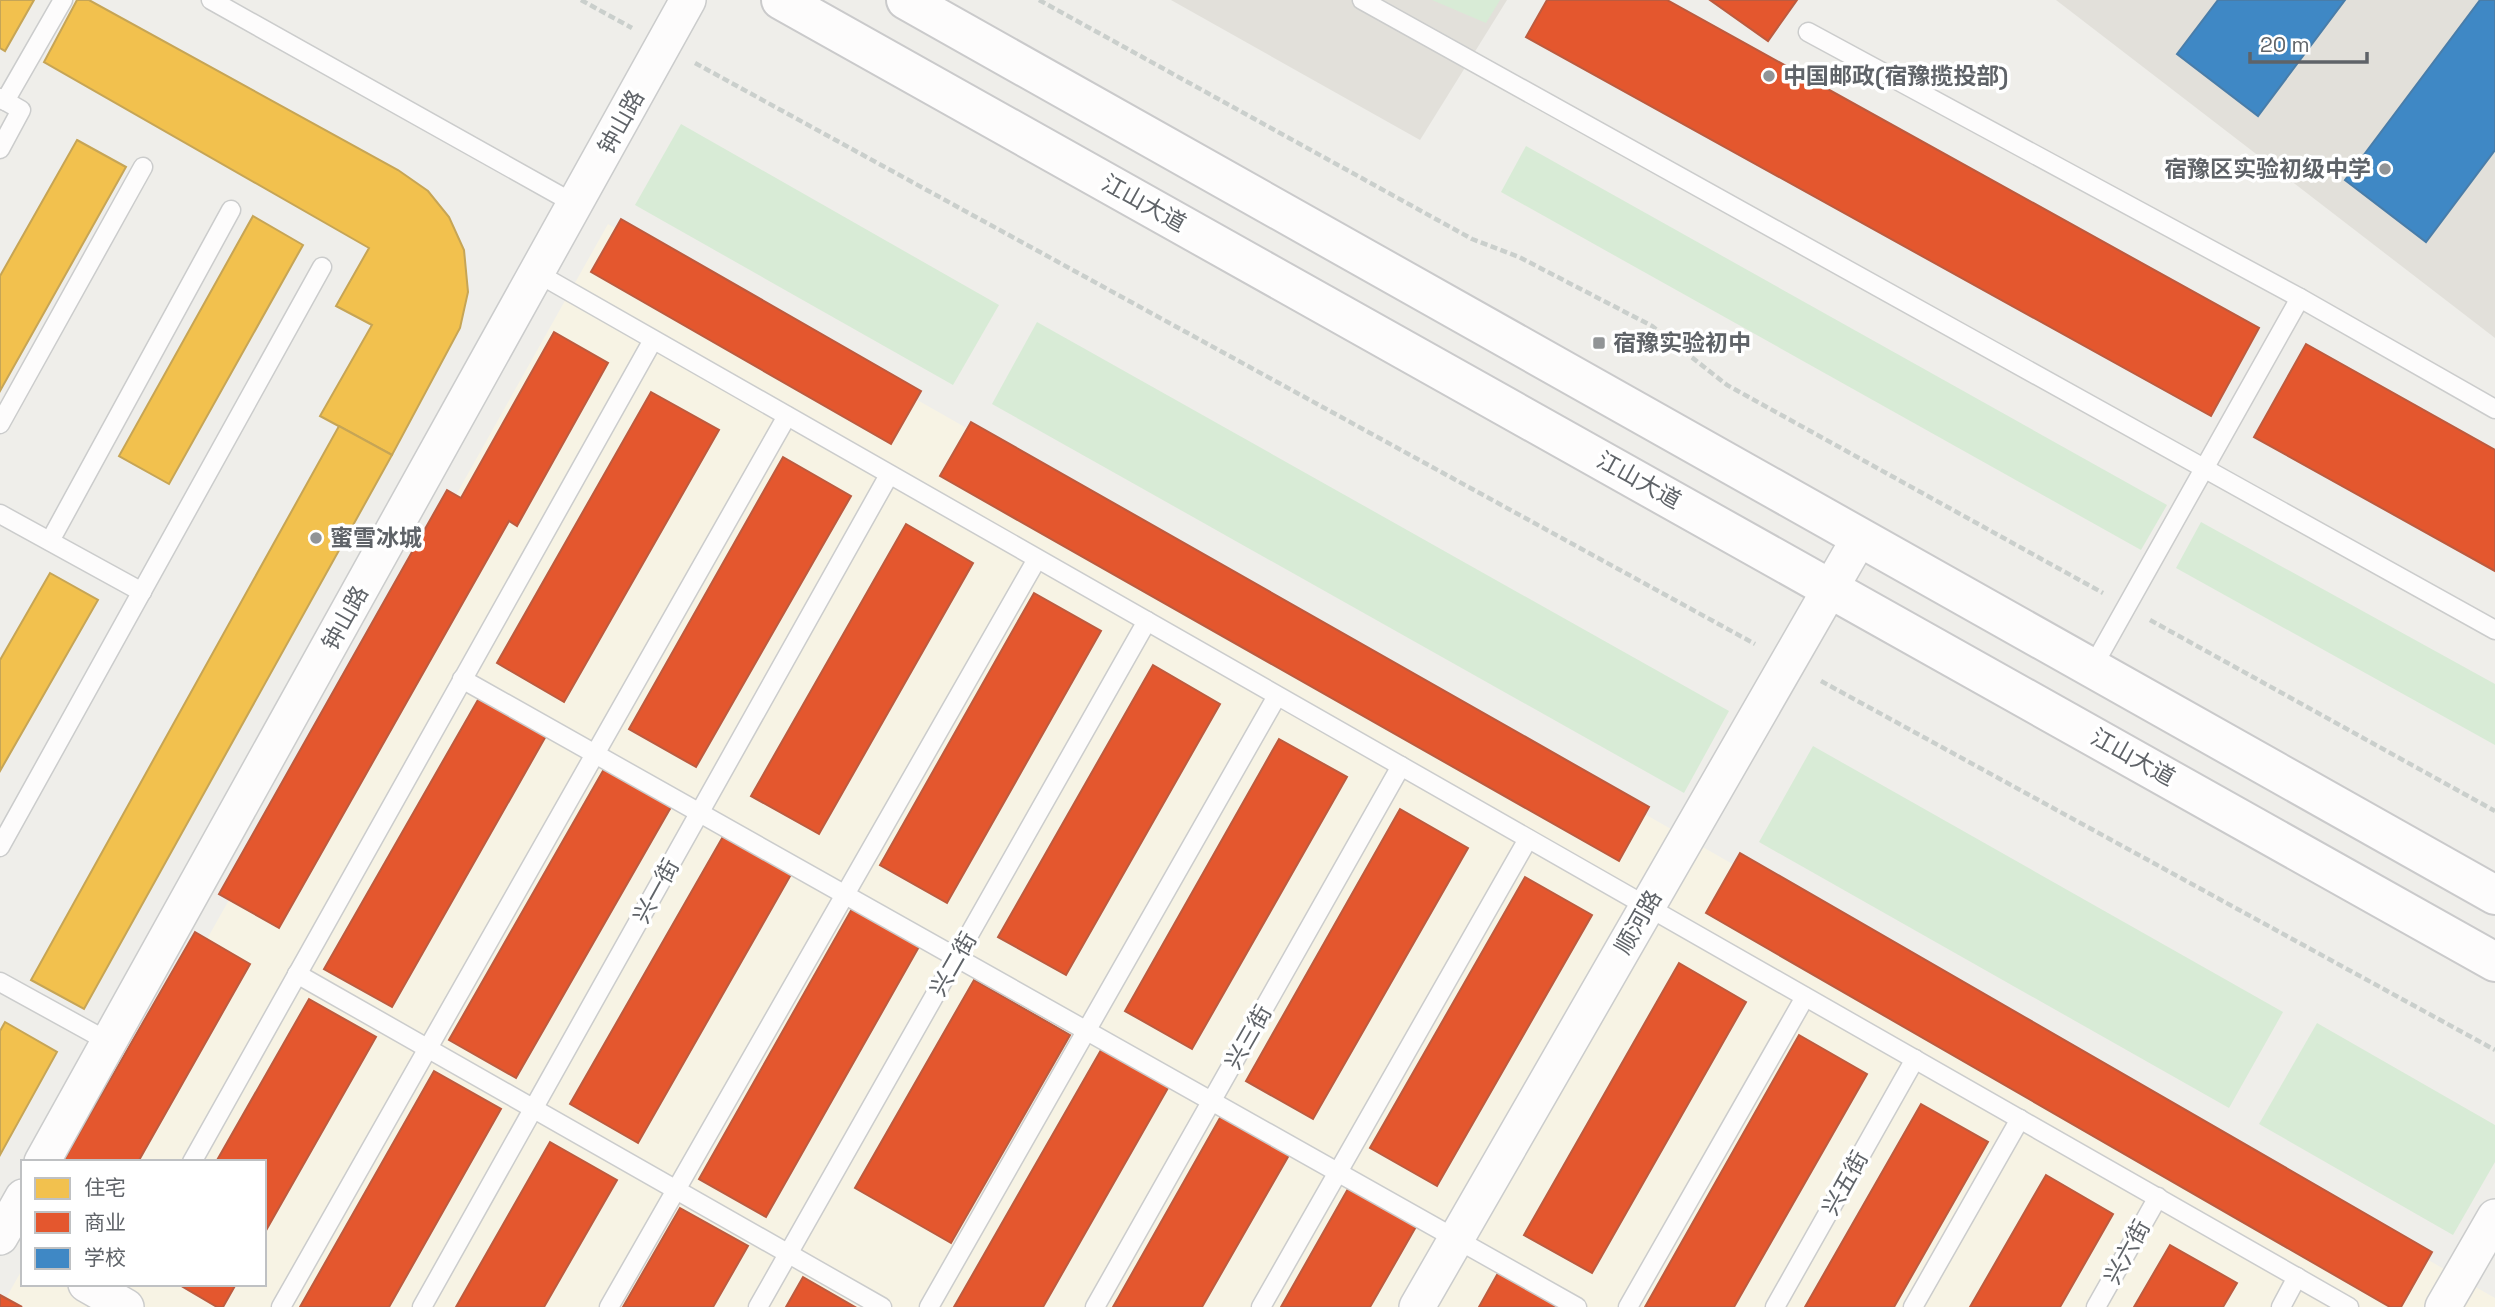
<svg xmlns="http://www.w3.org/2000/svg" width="2495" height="1307" viewBox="0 0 2495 1307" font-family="'Space Grotesk','Noto Sans SC',sans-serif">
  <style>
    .commercial { fill: #f7f3e4 }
    .education { fill: #e2e0da }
    .green { fill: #d8ebd6 }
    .homes { fill: #f2c14e; stroke: #c6a556; stroke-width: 2 }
    .shops { fill: #e4572e; stroke: #bc5b3f; stroke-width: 2 }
    .schools { fill: #3f88c5; stroke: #497da9; stroke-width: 2 }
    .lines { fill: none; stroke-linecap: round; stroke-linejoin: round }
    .service-casing { stroke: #cbcccc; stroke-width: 21 }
    .minor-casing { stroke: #cbcccc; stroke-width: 38 }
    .secondary-casing { stroke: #cacacb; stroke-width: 42 }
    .path { stroke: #cacfcc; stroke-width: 4.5; stroke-dasharray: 7 3.5; stroke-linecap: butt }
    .service { stroke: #fdfcfc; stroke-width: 18 }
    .minor { stroke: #fdfcfc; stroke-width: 35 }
    .secondary { stroke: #fdfcfc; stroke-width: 38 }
    .poi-dot { fill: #919496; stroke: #fff; stroke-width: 2.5 }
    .labels { text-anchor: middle; stroke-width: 7; stroke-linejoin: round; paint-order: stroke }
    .poi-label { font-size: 23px; font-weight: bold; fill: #5f6368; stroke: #fff; text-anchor: start }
    .street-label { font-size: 23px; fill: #5f6368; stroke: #fff }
  </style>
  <rect width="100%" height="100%" fill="#efeeea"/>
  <polygon class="commercial" points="608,224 2495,1298 2495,1307 1,1307 23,1268 23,1284 264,1284 264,1162 82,1162"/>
  <g class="education">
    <polygon points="1171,0 1507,0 1420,140"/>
    <polygon points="2056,0 2495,0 2495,338"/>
  </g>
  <g class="green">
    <polygon points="1432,0 1500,0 1486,23"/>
    <polygon points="681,124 999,305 953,385 635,205"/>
    <polygon points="1526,146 2167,505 2141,550 1501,192"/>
    <polygon points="1037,322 1729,711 1684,793 992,404"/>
    <polygon points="2201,522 2495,684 2495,745 2176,568"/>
    <polygon points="1813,746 2283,1012 2229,1108 1759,842"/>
    <polygon points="2317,1023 2495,1125 2495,1162 2453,1235 2259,1124"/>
  </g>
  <g class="homes">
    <polygon points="0,0 34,0 5,51 0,48"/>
    <polygon points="77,0 89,0 398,170 428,191 449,217 464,250 468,292 460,328 392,455 320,416 372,325 336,306 369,248 44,62"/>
    <polygon points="77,140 126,167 0,391 0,276"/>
    <polygon points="253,216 303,245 169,484 119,456"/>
    <polygon points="339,426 392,455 84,1009 31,980"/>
    <polygon points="50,573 98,600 0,771 0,660"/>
    <polygon points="5,1022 57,1052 0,1155 0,1031"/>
  </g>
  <g class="shops">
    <polygon points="1547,0 1667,0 2259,328 2211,416 1526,37"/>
    <polygon points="1710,0 1797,0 1768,41"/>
    <polygon points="621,219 921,391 891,444 591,272"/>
    <polygon points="554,332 608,363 517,526 509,521 279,928 219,894 447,490 461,498"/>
    <polygon points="2306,344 2495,450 2495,571 2254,437"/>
    <polygon points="651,392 719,430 564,702 497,663"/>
    <polygon points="971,422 1649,807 1619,861 940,476"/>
    <polygon points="783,457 851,496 696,767 629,729"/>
    <polygon points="906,524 973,563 819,834 751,796"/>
    <polygon points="1034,593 1101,631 947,903 880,865"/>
    <polygon points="1153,665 1220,704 1066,975 998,937"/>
    <polygon points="479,698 546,736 392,1007 324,969"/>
    <polygon points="1279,739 1347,777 1192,1049 1125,1011"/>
    <polygon points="604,769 671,807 516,1078 449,1040"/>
    <polygon points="1400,809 1468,848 1313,1119 1246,1081"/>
    <polygon points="725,833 793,871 638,1143 570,1104"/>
    <polygon points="1740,853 2432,1252 2401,1307 2390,1307 1706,913"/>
    <polygon points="1525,877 1592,915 1437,1186 1370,1148"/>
    <polygon points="853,907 920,945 766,1217 699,1179"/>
    <polygon points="195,932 250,964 138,1162 63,1162"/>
    <polygon points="1679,963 1746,1002 1592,1273 1524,1235"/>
    <polygon points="974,980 1070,1035 951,1243 855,1188"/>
    <polygon points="309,999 376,1037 264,1234 264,1162 216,1162"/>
    <polygon points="1799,1035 1867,1074 1734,1307 1645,1307"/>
    <polygon points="1105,1043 1172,1081 1043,1307 954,1307"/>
    <polygon points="434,1071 501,1109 389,1307 300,1307"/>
    <polygon points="1921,1104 1988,1142 1894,1307 1805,1307"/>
    <polygon points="1221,1116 1289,1155 1202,1307 1113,1307"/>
    <polygon points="550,1142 617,1180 544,1307 456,1307"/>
    <polygon points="2046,1175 2113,1214 2060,1307 1970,1307"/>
    <polygon points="1349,1187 1417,1225 1370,1307 1281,1307"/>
    <polygon points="680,1208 748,1246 713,1307 623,1307"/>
    <polygon points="2170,1245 2237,1283 2223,1307 2134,1307"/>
    <polygon points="1498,1273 1558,1307 1479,1307"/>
    <polygon points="803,1277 855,1307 786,1307"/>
    <polygon points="178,1284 236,1284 223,1307 217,1307"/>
    <polygon points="0,1295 22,1307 0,1307"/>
  </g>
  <g class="schools">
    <polygon points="2218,0 2345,0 2258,116 2177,54"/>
    <polygon points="2480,0 2495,0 2495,150 2426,242 2345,180"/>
  </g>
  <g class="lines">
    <g class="service-casing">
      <g id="service">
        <polyline points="211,0 575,204"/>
        <polyline points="1362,0 2495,630"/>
        <polyline points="1808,32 2300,298 2495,409"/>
        <polyline points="0,98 21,110 0,149"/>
        <polyline points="5,101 63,0"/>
        <polyline points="537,273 2349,1307"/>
        <polyline points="0,424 143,167"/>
        <polyline points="0,514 142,592"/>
        <polyline points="50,541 231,210"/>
        <polyline points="2092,668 2300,298"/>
        <polyline points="462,679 1577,1307"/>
        <polyline points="0,847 322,267"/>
        <polyline points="297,974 882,1307"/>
        <polyline points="0,982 109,1042"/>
        <polyline points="192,1162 653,340"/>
        <polyline points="281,1307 787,416"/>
        <polyline points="422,1307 889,475"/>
        <polyline points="609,1307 1037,559"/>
        <polyline points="758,1307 1147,621"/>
        <polyline points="929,1307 1277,696"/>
        <polyline points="1095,1307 1401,766"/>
        <polyline points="1261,1307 1528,839"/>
        <polyline points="1628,1307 1805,997"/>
        <polyline points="1775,1307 1915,1059"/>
        <polyline points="1913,1307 2020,1119"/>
        <polyline points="2096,1307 2158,1197"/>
        <polyline points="2281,1307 2297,1277"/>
      </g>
    </g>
    <g class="minor-casing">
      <g id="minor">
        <polyline points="42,1162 688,0"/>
        <polyline points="0,1237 23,1197"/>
        <polyline points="86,1284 126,1307"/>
        <polyline points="1417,1307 1860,537"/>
        <polyline points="2443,1307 2495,1217"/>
      </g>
    </g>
    <g class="secondary-casing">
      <g id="secondary">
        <polyline points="781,0 2495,962"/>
        <polyline points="906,0 2495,895"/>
      </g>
    </g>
    <g class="path">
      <polyline points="581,0 632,28"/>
      <polyline points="1039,0 1472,239 1519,257 1652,326 1727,385 2103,593"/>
      <polyline points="695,63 1755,644"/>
      <polyline points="2150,620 2495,811"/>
      <polyline points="1821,681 2495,1050"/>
    </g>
    <use href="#service" class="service"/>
    <use href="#minor" class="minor"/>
    <use href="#secondary" class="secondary"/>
  </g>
  <g class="poi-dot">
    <circle cx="1769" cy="76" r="7"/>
    <circle cx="2385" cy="169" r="7"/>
    <rect x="1592" y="336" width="14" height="14" rx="3.5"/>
    <circle cx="316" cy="538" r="7"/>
  </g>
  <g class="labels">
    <g class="poi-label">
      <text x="1783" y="84">中国邮政(宿豫揽投部)</text>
      <text x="2371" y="177" text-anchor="end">宿豫区实验初级中学</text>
      <text x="1613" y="351">宿豫实验初中</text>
      <text x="330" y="546">蜜雪冰城</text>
    </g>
    <g class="street-label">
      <text transform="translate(621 122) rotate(-61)" y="8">钟山路</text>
      <text transform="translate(1144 203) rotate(29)" y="8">江山大道</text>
      <text transform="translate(1639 480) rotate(29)" y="8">江山大道</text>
      <text transform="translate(345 618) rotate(-61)" y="8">钟山路</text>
      <text transform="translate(2133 757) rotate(29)" y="8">江山大道</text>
      <text transform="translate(656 891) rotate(-61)" y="8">兴一街</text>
      <text transform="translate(1638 922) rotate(-60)" y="8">顺河路</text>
      <text transform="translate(953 964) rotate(-60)" y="8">兴二街</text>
      <text transform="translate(1248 1037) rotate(-60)" y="8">兴三街</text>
      <text transform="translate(1845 1183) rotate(-61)" y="8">兴五街</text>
      <text transform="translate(2127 1252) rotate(-61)" y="8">兴六街</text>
    </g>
  </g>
  <rect x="21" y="1160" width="245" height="126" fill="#ffffff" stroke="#bfc1c3" stroke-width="2"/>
  <rect x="35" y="1178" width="35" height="21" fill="#f2c14e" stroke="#bfc1c3" stroke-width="2"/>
  <text x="84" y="1195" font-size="21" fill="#5f6368">住宅</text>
  <rect x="35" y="1212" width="35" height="21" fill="#e4572e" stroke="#bfc1c3" stroke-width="2"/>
  <text x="84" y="1230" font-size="21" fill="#5f6368">商业</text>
  <rect x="35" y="1248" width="35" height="21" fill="#3f88c5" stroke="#bfc1c3" stroke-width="2"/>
  <text x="84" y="1265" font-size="21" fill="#5f6368">学校</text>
  <path d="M2250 52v10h117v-10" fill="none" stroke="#5f6368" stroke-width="3.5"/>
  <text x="2260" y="52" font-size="21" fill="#5f6368" stroke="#ffffff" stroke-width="5" paint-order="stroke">20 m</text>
</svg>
